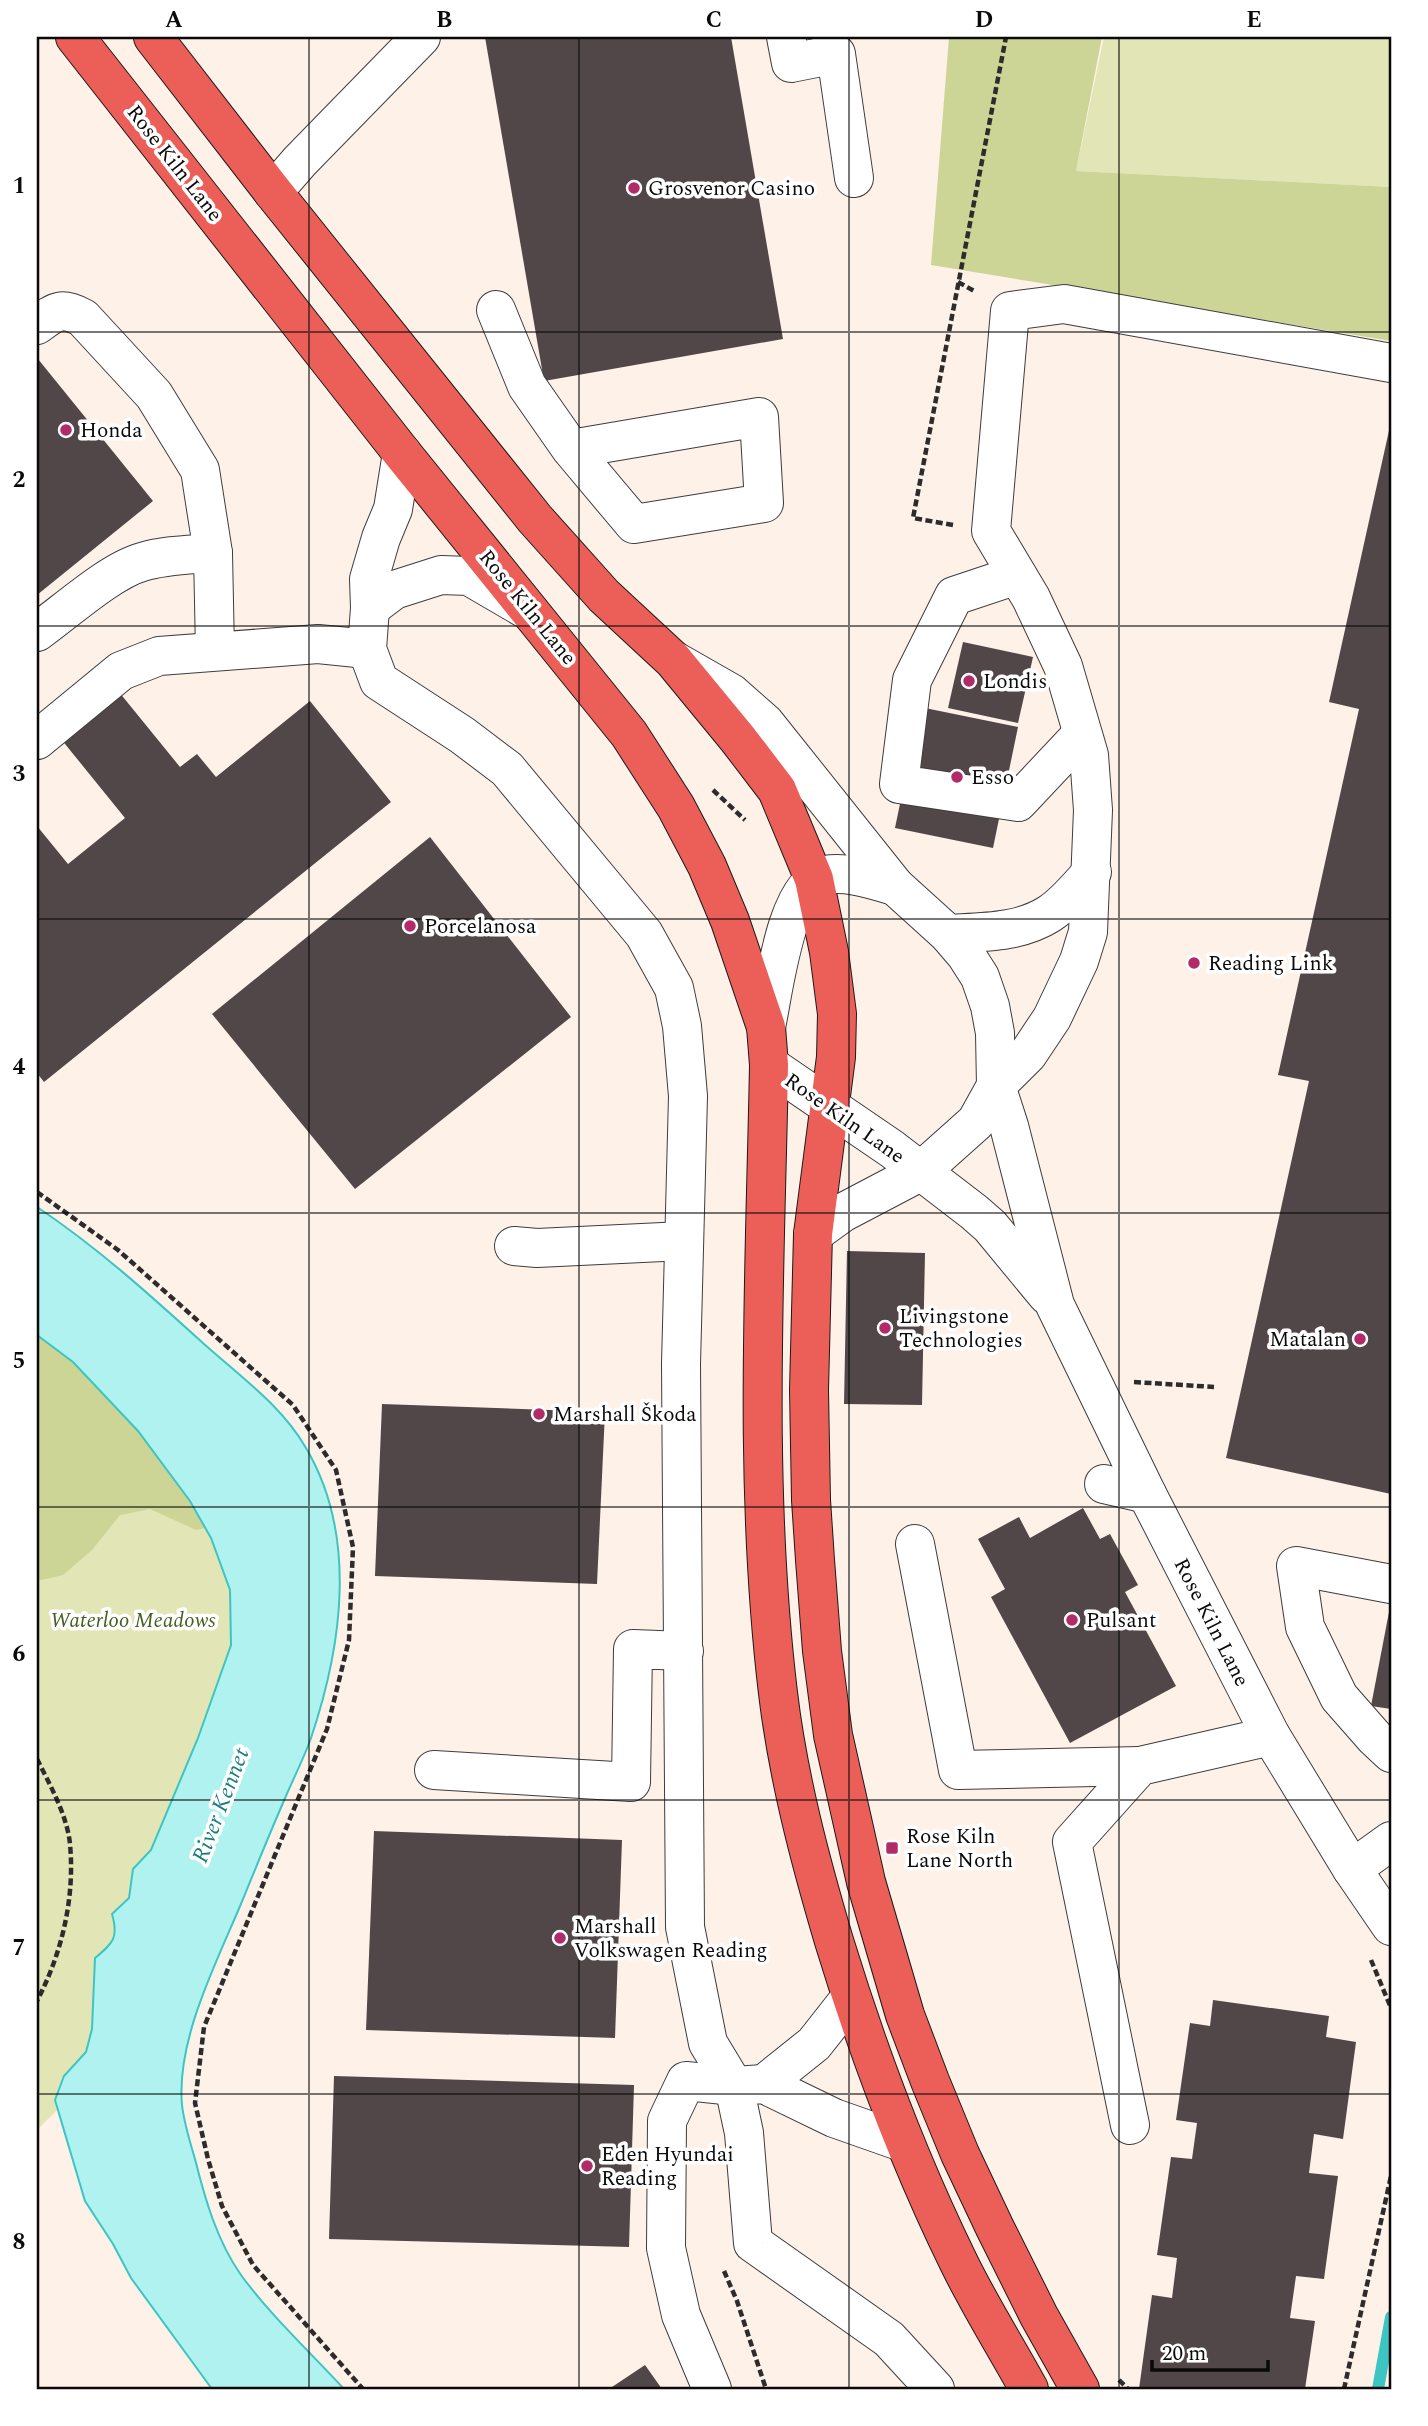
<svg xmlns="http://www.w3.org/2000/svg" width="1428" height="2426" viewBox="0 0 1428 2426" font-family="Spectral,serif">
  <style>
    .green { fill: #e2e5b5 }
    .forest { fill: #ccd595 }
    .water { fill: #b0f2ef; stroke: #3cc5c2; stroke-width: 2 }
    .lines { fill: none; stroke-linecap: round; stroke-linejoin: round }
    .stream { stroke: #3cc5c2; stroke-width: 12 }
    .building { fill: #524748 }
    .minor-casing { stroke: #3d3d3d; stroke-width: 40 }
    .highway-casing { stroke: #1b1b1b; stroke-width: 40 }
    .path { stroke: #2c2c2c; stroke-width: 4.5; stroke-dasharray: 7 3.5; stroke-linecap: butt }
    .minor { stroke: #fff; stroke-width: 38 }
    .highway { stroke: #ec5e58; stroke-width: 38 }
    .grid { fill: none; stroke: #0a0a0a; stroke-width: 2; stroke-opacity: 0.55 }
    .poi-dot { fill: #b12b69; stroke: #fff; stroke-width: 2.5 }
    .labels { text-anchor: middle; stroke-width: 7; stroke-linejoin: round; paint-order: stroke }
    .street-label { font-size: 21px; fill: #0a0a0a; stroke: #fff }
    .poi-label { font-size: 21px; fill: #0a0a0a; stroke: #fff; text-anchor: start }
    .park-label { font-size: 21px; font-style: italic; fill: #465d1f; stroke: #fff }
    .water-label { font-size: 23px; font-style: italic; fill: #1a7e80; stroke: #fff }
    .neatline { fill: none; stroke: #0a0a0a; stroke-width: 2.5 }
    .grid-label { font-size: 23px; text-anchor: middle; font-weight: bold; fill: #0a0a0a }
  </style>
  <rect width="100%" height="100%" fill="#fef1e8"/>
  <g class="green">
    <polygon points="1104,37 1391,37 1391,187 1076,171"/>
    <path d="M37,1335L73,1362L138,1431L190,1501L211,1538L230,1590L231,1645L198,1738L151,1850L133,1869L129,1899L113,1914C119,1938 113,1943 95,1958C94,1983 98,2031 86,2053C75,2073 50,2080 58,2109L37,2130Z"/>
  </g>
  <g class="forest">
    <polygon points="949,37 1102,37 1076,171 1391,187 1391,341 931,265"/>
    <polygon points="37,1328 124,1409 217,1525 196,1530 150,1509 120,1515 92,1550 63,1575 37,1581"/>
  </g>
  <path class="water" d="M37,1207C97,1247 150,1295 204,1344C240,1376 282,1406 306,1448C358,1536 342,1646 311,1738C304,1758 294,1777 286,1796C271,1830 257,1865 243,1899C218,1960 176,2038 182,2105C184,2123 190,2142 195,2159C205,2199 217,2241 241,2275C271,2316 310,2352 344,2389H212L131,2278L113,2244L85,2201L55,2100L64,2076L86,2052L92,2029L95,1958C113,1943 119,1938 112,1914L129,1898L133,1869L151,1850L198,1738L231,1645L230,1590L211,1538L190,1501L138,1431L73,1362L37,1335Z"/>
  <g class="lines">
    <polyline class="stream" points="1378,2389 1391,2317"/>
  </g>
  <g class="building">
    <polygon points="485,37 731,37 783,339 544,381"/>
    <polygon points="38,359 153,501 37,595 37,360"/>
    <polygon points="1390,426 1391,426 1391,1494 1226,1458 1309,1081 1278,1075 1359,709 1329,702"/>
    <polygon points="963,642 1033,657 1018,723 948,708"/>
    <polygon points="119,692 180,767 197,754 216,777 310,701 391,802 44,1082 37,1073 37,826 68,864 125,818 61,739"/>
    <polygon points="920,707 1018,727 993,848 895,828"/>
    <polygon points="430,837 571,1017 355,1189 212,1014"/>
    <polygon points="847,1251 925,1253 922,1405 844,1404"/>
    <polygon points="382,1404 605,1412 597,1584 375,1576"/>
    <polygon points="1083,1508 1100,1539 1110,1534 1138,1585 1125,1592 1176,1686 1070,1743 991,1597 1005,1589 978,1539 1019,1517 1030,1538"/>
    <polygon points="1389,1612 1391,1612 1391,1709 1371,1706"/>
    <polygon points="374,1831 622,1840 615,2038 366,2030"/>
    <polygon points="1213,2000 1329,2016 1326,2037 1356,2042 1343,2139 1314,2134 1309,2173 1338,2176 1324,2279 1296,2276 1290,2318 1315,2321 1305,2389 1139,2389 1152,2295 1172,2298 1177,2258 1157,2255 1171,2157 1192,2159 1197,2123 1176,2120 1190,2023 1210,2026"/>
    <polygon points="334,2076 634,2085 629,2247 329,2239"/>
    <polygon points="645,2365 662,2389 609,2389"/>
  </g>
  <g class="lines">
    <g class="minor-casing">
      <g id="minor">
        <polyline points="786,37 791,63 836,54 854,178"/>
        <polyline points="273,192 300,161 421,37"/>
        <polyline points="496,310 527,386 571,449 634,524 764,503 759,417 571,449"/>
        <path d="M37,325C56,311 61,306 83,318L154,395L200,470L213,553L215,651"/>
        <polyline points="402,453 393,509 381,538 369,579 370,608 367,649 379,681 462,735 507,769 644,934 674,988 682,1026 688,1096 681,1364 685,1927 708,2043 734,2086 744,2133 753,2243 889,2339 935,2389"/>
        <polyline points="1017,575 954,596 912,680 899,784 1018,802 1082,734"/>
        <polyline points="370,608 394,590 441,575 469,576 529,611"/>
        <path d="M37,632C65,612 110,571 142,562C165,555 189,555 213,553"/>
        <polyline points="675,661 731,693 765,723 895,886 948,934 966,955 980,977 990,1006 995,1033 996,1086 1009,1126 1055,1305 1147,1494 1271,1736 1352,1869 1391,1926"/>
        <polyline points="37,740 121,671 159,656 318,644 367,649"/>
        <path d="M948,934C982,932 1019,933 1049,914C1066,903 1079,886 1092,872"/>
        <path d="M766,1027C774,991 785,883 825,875C848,871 873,880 895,886"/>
        <polyline points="769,1065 892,1149 974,1212 990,1226 1047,1295"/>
        <polyline points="813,1234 842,1213 920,1172 976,1122 996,1086 1028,1054 1052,1018 1079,961 1088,932 1093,810 1089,755 1063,666 1031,598 991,531 1010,311 1064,304 1391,363"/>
        <polyline points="514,1246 537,1248 684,1241"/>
        <polyline points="1104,1484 1147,1494"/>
        <polyline points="915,1544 958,1770 1140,1766"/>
        <polyline points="1391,1584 1296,1566 1305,1627 1339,1697 1375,1738 1391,1753"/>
        <polyline points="434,1770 631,1782 633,1649 684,1651"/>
        <polyline points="1352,1869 1391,1841"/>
        <polyline points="764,2084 814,2044 851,1997"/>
        <polyline points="1130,2125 1072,1842 1140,1766 1271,1736"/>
        <polyline points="712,2389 681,2315 666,2248 667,2121 686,2081 734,2086 764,2084 834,2118 905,2143"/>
      </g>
    </g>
    <g class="highway-casing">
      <g id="highway">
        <path d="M75,37L402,453L629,734L676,807L707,866L730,921L766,1027L769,1065C765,1275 753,1484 778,1693C788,1777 810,1860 834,1941C868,2052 908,2159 959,2263C980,2306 1006,2347 1029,2389"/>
        <polyline points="153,37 273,192 535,519 604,596 673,660 738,739 777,790 814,879 829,952 837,1014 836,1057 813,1234 809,1390 811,1500 815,1560 822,1651 833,1735 866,1882 905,2015 930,2081 960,2154 995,2228 1039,2316 1080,2389"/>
      </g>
    </g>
    <g class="path">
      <polyline points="958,282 976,292"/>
      <polyline points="953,525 913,518 1006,37"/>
      <polyline points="713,790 745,820"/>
      <polyline points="37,1192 118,1250 293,1405 336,1470 353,1547 349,1640 327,1729 204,2027 195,2103 208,2159 222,2206 253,2265 363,2389"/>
      <polyline points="1134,1382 1214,1387"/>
      <path d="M37,1759C50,1785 67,1815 70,1844C75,1898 62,1953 37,2001"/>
      <polyline points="1371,1960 1391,2008"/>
      <polyline points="724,2271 737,2301 766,2389"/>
      <polyline points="1119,2380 1128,2389"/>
      <polyline points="1344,2389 1391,2176"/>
    </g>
    <use href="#minor" class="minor"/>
    <use href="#highway" class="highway"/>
  </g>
  <path class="grid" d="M309,37V2389M579,37V2389M849,37V2389M1119,37V2389M37,332H1391M37,626H1391M37,919H1391M37,1213H1391M37,1507H1391M37,1800H1391M37,2094H1391"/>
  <g class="poi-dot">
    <circle cx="634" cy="188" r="7"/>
    <circle cx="66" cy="430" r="7"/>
    <circle cx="969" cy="681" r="7"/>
    <circle cx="957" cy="777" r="7"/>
    <circle cx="410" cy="926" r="7"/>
    <circle cx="1194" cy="963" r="7"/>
    <circle cx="885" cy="1328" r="7"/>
    <circle cx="1360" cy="1339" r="7"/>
    <circle cx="539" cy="1414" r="7"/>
    <circle cx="1072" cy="1620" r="7"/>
    <rect x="885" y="1841" width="14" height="14" rx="3.5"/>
    <circle cx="560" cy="1938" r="7"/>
    <circle cx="587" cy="2166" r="7"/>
  </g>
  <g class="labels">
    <g class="street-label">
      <text transform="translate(175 163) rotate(52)" y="7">Rose Kiln Lane</text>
      <text transform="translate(528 607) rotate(51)" y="7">Rose Kiln Lane</text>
      <text transform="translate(845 1118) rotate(35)" y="7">Rose Kiln Lane</text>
      <text transform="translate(1212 1622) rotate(63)" y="7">Rose Kiln Lane</text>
    </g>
    <g class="poi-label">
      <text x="648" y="195">Grosvenor Casino</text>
      <text x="80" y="437">Honda</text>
      <text x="983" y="688">Londis</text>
      <text x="971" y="784">Esso</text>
      <text x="424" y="933">Porcelanosa</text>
      <text x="1208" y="970">Reading Link</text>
      <text x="899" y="1323">Livingstone<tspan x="899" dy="24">Technologies</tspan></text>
      <text x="1346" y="1346" text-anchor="end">Matalan</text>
      <text x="553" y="1421">Marshall Škoda</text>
      <text x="1086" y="1627">Pulsant</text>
      <text x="906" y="1843">Rose Kiln<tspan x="906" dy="24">Lane North</tspan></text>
      <text x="574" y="1933">Marshall<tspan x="574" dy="24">Volkswagen Reading</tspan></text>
      <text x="601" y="2161">Eden Hyundai<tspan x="601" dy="24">Reading</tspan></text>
    </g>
    <g class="park-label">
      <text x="133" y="1627">Waterloo Meadows</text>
    </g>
    <g class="water-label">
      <text transform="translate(220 1805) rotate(-69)" y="8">River Kennet</text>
    </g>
  </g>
  <rect width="1428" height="2426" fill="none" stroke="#ffffff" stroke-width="77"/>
  <path d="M1152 2360v10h116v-10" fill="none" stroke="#0a0a0a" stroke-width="3.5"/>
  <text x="1162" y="2360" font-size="21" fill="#0a0a0a" stroke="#ffffff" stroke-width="5" paint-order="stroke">20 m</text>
  <rect x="38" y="38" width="1352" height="2350" class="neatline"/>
  <g class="grid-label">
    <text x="174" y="27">A</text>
    <text x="444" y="27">B</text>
    <text x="714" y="27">C</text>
    <text x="984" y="27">D</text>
    <text x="1254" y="27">E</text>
    <text x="19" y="193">1</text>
    <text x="19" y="487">2</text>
    <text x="19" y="781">3</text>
    <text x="19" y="1074">4</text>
    <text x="19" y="1368">5</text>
    <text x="19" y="1661">6</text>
    <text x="19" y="1955">7</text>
    <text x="19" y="2249">8</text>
  </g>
</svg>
